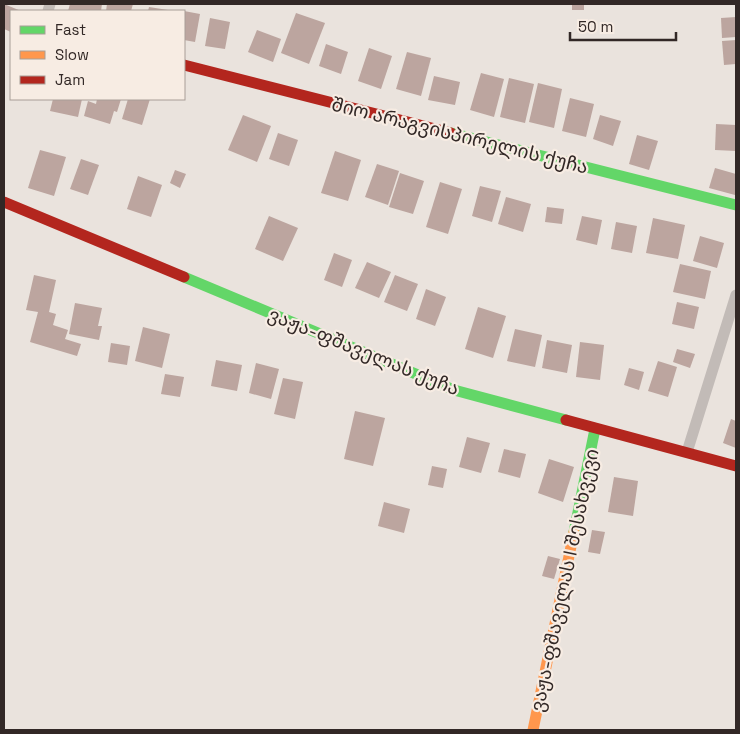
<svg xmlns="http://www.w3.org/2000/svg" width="740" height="734" viewBox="0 0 740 734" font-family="'Space Grotesk','Noto Sans Georgian',sans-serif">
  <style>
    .building { fill: #bca59f }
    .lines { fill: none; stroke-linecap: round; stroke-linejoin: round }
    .street { stroke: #c2bbb7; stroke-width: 11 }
    .fast { stroke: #63d668; stroke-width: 11 }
    .slow { stroke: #ff974d; stroke-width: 11 }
    .jam { stroke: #b3261e; stroke-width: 11 }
    .labels { text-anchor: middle; stroke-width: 4.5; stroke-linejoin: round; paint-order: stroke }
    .street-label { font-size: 19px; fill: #322826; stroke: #f7ece3 }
  </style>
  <rect width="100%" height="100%" fill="#eae3dd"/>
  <g class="building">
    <polygon points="4,4 21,11 11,11 11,32 4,29"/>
    <polygon points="70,4 102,4 101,11 68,11"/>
    <polygon points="107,4 133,4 131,11 106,11"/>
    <rect x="572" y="4" width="12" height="6"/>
    <polygon points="149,7 168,10 168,11 148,11"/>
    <polygon points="184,11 200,14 195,42 184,40"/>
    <polygon points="296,13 325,23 309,64 281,53"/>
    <polygon points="736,17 736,37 722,38 721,18"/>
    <polygon points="210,18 230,22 225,49 205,46"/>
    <polygon points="257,30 281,39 273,62 248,52"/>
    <polygon points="736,40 736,64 724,65 722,41"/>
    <polygon points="326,44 348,52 341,74 319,66"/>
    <polygon points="369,48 392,56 381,89 358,81"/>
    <polygon points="407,52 431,58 421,96 396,89"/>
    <polygon points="481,73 504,79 494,117 470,110"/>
    <polygon points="434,76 460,82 455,105 428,100"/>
    <polygon points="509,78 534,84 525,123 500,117"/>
    <polygon points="538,83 562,89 554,128 529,122"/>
    <polygon points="570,98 594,104 586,137 562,131"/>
    <polygon points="53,99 82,99 78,117 50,111"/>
    <polygon points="97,99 121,99 117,112 114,111 110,124 84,116 88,101 96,104"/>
    <polygon points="128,99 150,99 142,125 122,119"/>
    <polygon points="243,115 271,126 257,162 228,150"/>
    <polygon points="600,115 621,121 613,146 593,139"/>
    <polygon points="716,124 736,125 736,151 715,150"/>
    <polygon points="278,133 298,140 289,166 269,159"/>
    <polygon points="637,135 658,141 649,170 629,164"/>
    <polygon points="40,150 66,157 54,196 28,188"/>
    <polygon points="335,151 361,160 348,201 321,193"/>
    <polygon points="81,159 99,165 88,195 70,189"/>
    <polygon points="377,164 399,171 388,205 365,197"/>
    <polygon points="715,168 736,174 735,195 709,188"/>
    <polygon points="175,170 186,174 180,188 170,183"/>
    <polygon points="400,173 424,181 413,214 389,207"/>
    <polygon points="138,176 162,185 151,217 127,209"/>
    <polygon points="440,182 462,189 448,234 426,227"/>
    <polygon points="480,186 501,191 492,222 472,216"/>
    <polygon points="506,197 531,204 523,232 498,224"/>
    <polygon points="547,207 564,209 562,224 545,222"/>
    <polygon points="269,216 298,228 283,261 255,249"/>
    <polygon points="582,216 602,220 597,245 576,240"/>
    <polygon points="653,218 685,225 678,259 646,253"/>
    <polygon points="616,222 637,226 632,253 611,249"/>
    <polygon points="700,236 724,243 717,268 693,261"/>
    <polygon points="334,253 352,260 342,287 324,280"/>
    <polygon points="367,262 391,272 379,298 355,288"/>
    <polygon points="680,264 711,271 705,299 673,292"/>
    <polygon points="34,275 56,280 49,312 56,314 53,325 68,330 65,339 81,344 77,356 30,342 38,312 26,310"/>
    <polygon points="395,275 418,284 407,311 384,302"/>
    <polygon points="426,289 446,297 435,326 416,319"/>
    <polygon points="677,302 699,307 694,329 672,324"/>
    <polygon points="75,303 102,308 98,326 102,326 99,340 69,334"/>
    <polygon points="478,307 506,316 493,358 465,349"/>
    <polygon points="143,327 170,334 162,368 135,361"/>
    <polygon points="515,329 542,335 535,367 507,361"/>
    <polygon points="547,340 572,345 567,373 542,368"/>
    <polygon points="580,342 604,345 600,380 576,377"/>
    <polygon points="111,343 130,346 127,365 108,362"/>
    <polygon points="677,349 695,354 690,368 673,362"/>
    <polygon points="216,360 242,365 237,391 211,386"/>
    <polygon points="658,361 677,367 668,397 648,391"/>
    <polygon points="256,363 279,369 271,399 249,393"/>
    <polygon points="629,368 644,372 639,390 624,385"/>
    <polygon points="165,374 184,377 180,397 161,394"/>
    <polygon points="283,378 303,382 295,419 274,414"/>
    <polygon points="355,411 385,418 373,466 344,459"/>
    <polygon points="731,419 736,421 736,448 723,443"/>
    <polygon points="467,437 490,443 481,473 459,467"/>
    <polygon points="504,449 526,454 520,478 498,472"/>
    <polygon points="549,459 574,467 563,502 538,493"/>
    <polygon points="432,466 447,469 443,488 428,485"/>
    <polygon points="614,477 638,481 633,516 608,512"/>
    <polygon points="384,502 410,509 404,533 378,526"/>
    <polygon points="592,530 605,532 600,554 588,552"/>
    <polygon points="548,556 560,559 554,579 542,576"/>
  </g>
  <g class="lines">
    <g class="street">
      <polyline points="48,11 50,4"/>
      <polyline points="687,452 736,295"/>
    </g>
    <g class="fast">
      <polyline points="451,133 736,205"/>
      <polyline points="184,277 454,390 566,420"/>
      <polyline points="574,532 595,429"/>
    </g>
    <polyline class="slow" points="533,730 574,532"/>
    <g class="jam">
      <polyline points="184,65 451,133"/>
      <polyline points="4,202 184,277"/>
      <polyline points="566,420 736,466"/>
    </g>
  </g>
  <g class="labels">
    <g class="street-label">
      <text transform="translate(460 135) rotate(14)" y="7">შიო არაგვისპირელის ქუჩა</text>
      <text transform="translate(364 351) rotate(22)" y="7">ვაჟა-ფშაველას ქუჩა</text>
      <text transform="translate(564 580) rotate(-78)" y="7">ვაჟა-ფშაველას I შესახვევი</text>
    </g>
  </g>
  <rect width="740" height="734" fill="none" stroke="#322826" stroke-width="10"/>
  <rect x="10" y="10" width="175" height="90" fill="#f7ece3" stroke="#a89e97"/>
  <rect x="20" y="26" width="25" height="8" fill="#63d668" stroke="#a89e97"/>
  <text x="55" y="35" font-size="15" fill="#322826">Fast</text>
  <rect x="20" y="51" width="25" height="8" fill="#ff974d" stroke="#a89e97"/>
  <text x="55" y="60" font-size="15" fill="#322826">Slow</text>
  <rect x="20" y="76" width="25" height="8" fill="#b3261e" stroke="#a89e97"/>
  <text x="55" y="85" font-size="15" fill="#322826">Jam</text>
  <path d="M570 32v8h106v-8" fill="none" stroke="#322826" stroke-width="2.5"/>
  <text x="578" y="32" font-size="15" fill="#322826" stroke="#f7ece3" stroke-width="4" paint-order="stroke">50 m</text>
</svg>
